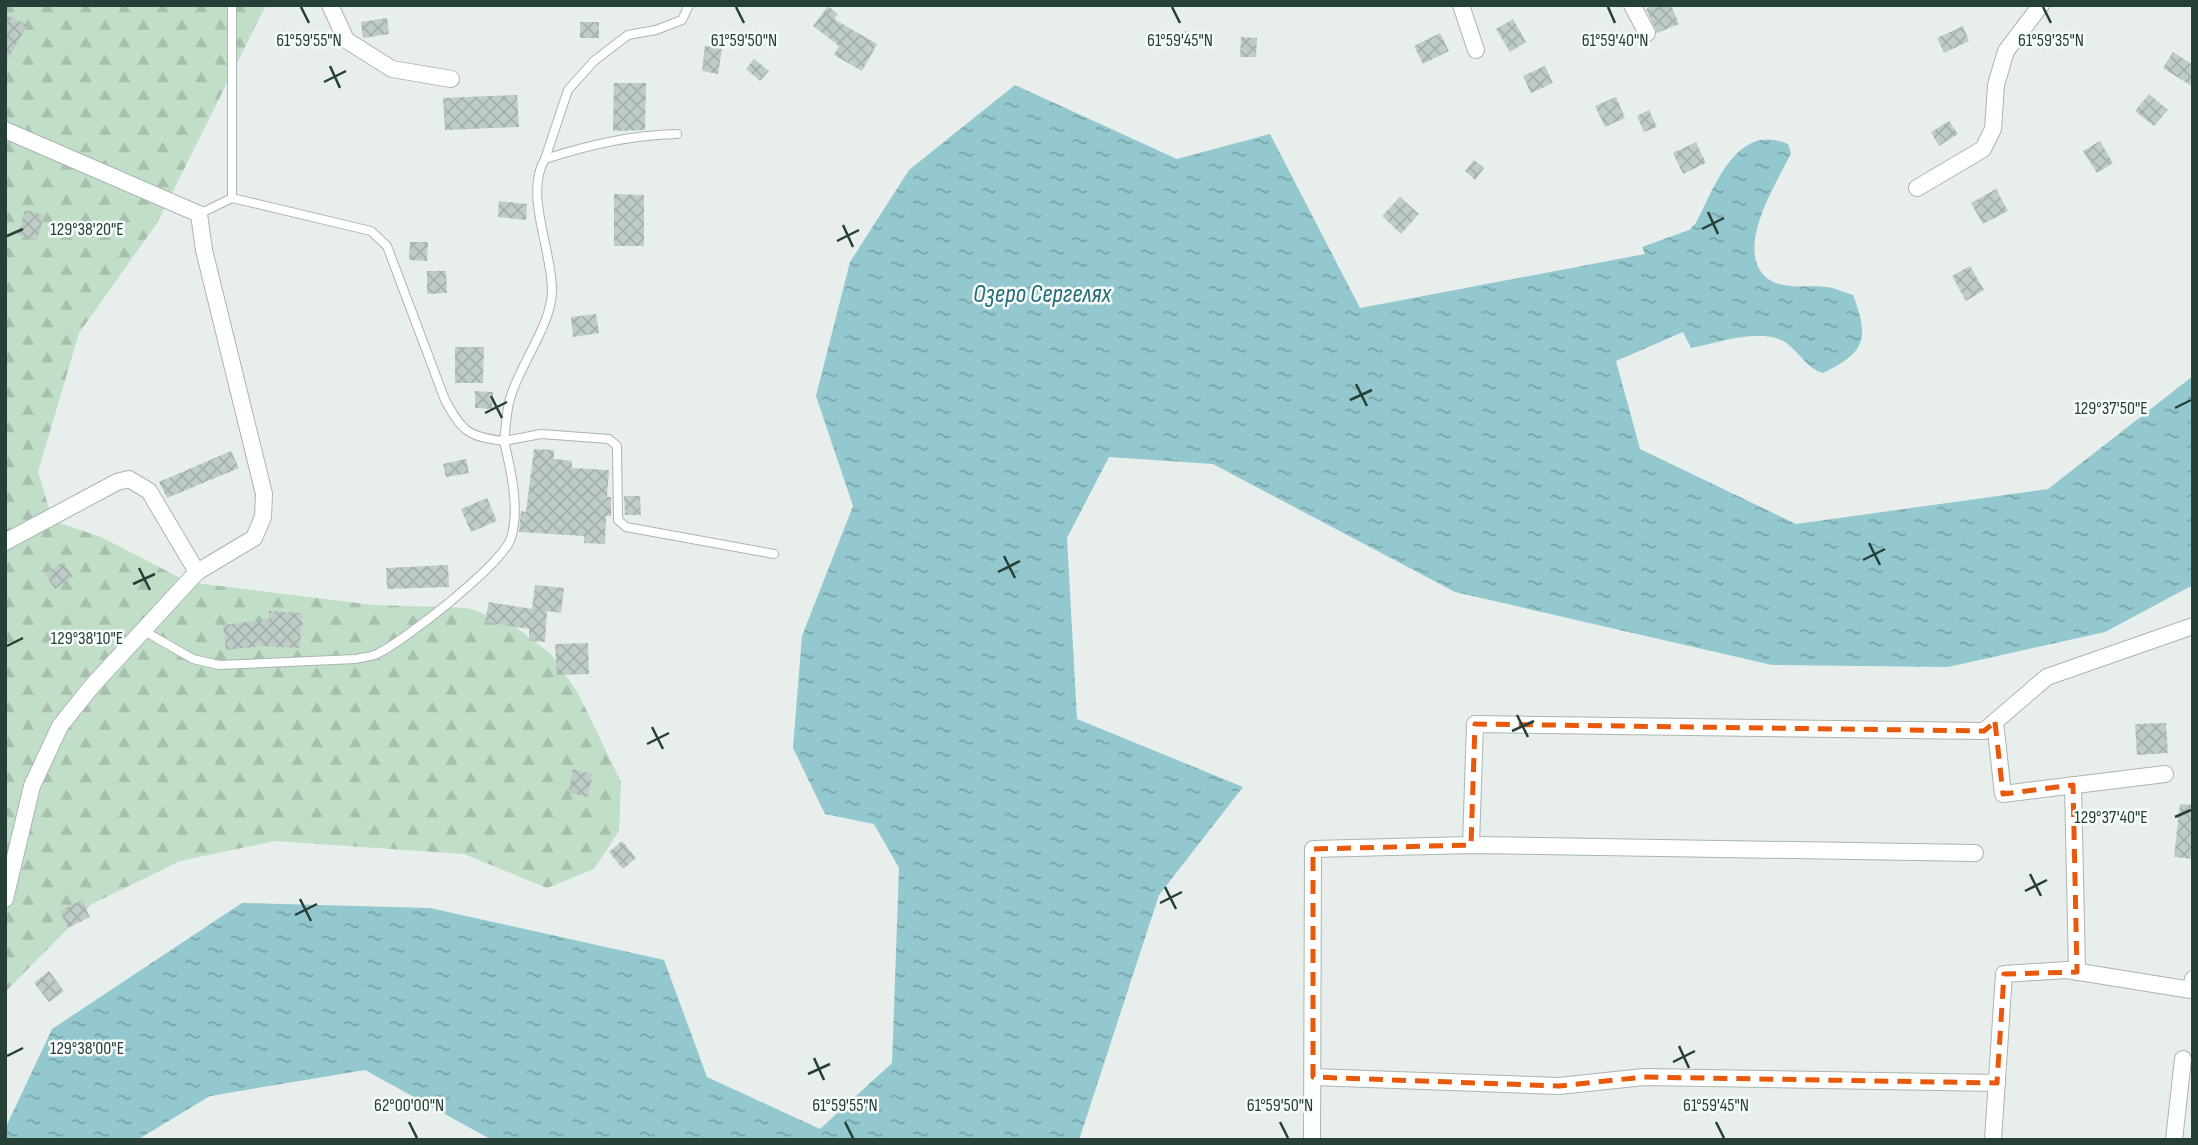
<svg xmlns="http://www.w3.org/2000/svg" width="2198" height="1145" viewBox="0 0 2198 1145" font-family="'Sofia Sans Condensed',sans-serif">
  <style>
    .forest { fill: url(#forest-firs) }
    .water { fill: url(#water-ripples) }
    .building { fill: url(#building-cross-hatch) }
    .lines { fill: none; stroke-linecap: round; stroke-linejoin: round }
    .lane-casing { stroke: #a9b6b2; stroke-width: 10 }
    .street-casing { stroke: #a9b6b2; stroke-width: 18 }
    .lane { stroke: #fff; stroke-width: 8 }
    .street { stroke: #fff; stroke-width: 16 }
    .marked { fill: none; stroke: #e8590c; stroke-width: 5; stroke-dasharray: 14 9; stroke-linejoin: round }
    .ticks { fill: none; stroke: #264038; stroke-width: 2.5 }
    .labels { text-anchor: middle; stroke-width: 5; stroke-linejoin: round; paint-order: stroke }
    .water-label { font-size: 26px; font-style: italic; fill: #236d79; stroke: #f7fbf9 }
    .ticks-label { font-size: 18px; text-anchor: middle; fill: #264038; stroke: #f7fbf9; stroke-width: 5; stroke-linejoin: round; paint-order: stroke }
  </style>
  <defs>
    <pattern id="forest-firs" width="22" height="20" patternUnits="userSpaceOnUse" patternTransform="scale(1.75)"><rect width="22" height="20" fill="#c1dec8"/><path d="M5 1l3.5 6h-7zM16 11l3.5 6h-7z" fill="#a6c0ad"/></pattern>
    <pattern id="water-ripples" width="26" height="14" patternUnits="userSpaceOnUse" patternTransform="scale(1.75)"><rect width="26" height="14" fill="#93c8cf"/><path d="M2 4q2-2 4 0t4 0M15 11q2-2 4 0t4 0" fill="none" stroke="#78a4a9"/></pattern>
    <pattern id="building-cross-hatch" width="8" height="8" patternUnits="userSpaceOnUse" patternTransform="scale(1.75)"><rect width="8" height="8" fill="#bfccc6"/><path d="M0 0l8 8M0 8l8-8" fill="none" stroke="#a4b0ab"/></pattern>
  </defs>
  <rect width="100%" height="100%" fill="#e7eeeb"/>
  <polygon class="forest" points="5,5 266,5 157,223 79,333 38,472 53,521 101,537 188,582 374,605 467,608 509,622 551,654 578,693 621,782 619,831 594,869 547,888 464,854 275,841 180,861 92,904 5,992"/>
  <path class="water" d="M1015,85L1177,159L1270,134L1360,308L1645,254L1642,247L1689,230L1696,223C1715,187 1736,122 1788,144L1791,153C1777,183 1732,251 1768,279C1785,291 1809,284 1827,287C1836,288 1845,293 1853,295C1870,339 1865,353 1823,373C1808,369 1801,355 1789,345C1765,325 1718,343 1691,348L1683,332L1616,361L1640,449L1796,524L2048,489L2193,376V585L2105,632L1948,667L1772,665L1455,592L1213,464L1109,457L1067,538L1077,719L1243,787L1159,895L1079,1140H492L365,1070L210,1096L137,1140H5V1129L52,1029L242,903L430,908L664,960L707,1077L820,1129L892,1063L899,868L874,824L825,814L793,748L802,636L853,506L816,396L850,262L909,170Z"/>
  <g class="building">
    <polygon points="1653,5 1671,5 1679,24 1657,33 1646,9"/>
    <polygon points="828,6 838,14 834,19 877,44 862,71 834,55 839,46 813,26"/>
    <polygon points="5,14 27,25 5,65"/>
    <polygon points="387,18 389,34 363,38 361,22"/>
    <polygon points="1513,19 1526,42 1510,52 1496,29"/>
    <rect x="580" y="22" width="19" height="16"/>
    <polygon points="1963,26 1969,41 1944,53 1937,38"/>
    <polygon points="1185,31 1200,34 1198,47 1182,44"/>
    <polygon points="1440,33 1449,51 1423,64 1414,46"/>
    <polygon points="1241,37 1257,38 1256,57 1240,57"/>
    <polygon points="705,46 722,49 718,74 702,71"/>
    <polygon points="2173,52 2193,65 2193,87 2163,68"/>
    <polygon points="754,59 769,71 760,81 746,69"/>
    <polygon points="1545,66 1553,83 1531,93 1523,76"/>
    <polygon points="614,83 646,83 645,130 613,131"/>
    <polygon points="2149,94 2168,110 2154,126 2135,111"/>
    <polygon points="517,95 519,127 445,130 443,98"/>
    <polygon points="1616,97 1625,118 1605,127 1595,106"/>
    <polygon points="1649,110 1657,127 1644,132 1637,116"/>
    <polygon points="1949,121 1958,134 1939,146 1931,132"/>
    <polygon points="2100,141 2113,163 2097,173 2083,151"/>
    <polygon points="1696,142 1706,163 1683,174 1673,153"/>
    <polygon points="1474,160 1484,168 1475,180 1465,171"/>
    <polygon points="1996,189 2008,211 1983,224 1971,203"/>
    <polygon points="614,194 644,195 644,246 614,246"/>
    <polygon points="1400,197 1419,214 1401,234 1382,216"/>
    <polygon points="499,201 527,204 526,220 498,217"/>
    <polygon points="25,210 44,215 37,240 18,235"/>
    <polygon points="410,242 428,242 427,261 409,260"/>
    <polygon points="1970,266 1984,290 1966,301 1952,276"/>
    <polygon points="427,271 446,271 447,293 427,294"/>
    <polygon points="596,314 599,333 573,337 571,317"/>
    <polygon points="455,347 484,347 483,383 455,383"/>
    <polygon points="475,391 493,392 492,409 475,408"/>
    <polygon points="534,449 554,450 554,459 572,461 572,468 609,470 607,497 611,497 611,516 606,516 605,544 584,543 584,536 519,532 521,511 526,512"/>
    <polygon points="231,451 239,468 167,498 159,482"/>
    <polygon points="466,459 469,473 446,477 443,464"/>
    <polygon points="624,496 640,496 641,515 625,515"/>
    <polygon points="487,498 497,521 471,532 461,509"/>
    <polygon points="63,562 73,577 55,589 45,574"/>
    <polygon points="448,565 449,587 387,589 386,568"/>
    <polygon points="535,585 564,588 561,613 547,611 545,642 529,641 529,629 485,622 489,602 532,609"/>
    <polygon points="269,611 302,613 300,648 262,646 226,650 223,625 269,619"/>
    <polygon points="588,643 589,674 557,675 555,644"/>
    <polygon points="2166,723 2168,753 2137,755 2135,724"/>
    <polygon points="573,769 592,774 588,797 568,793"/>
    <polygon points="2180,804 2193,805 2193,859 2174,857"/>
    <polygon points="622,841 636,858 623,869 609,852"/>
    <polygon points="82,900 90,917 68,928 60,911"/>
    <polygon points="49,971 64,991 49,1002 34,983"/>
  </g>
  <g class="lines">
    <g class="lane-casing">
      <g id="lane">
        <path d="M677,134C631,135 589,145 545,159C524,193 552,250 552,290C552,325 519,365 510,399C506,412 506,428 504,441L541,434L609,439L617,446L618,520L626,527L774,554"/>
        <polyline points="545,159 568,90 594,61 628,35 656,30 682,20 689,5"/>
        <polyline points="232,198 232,5"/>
        <path d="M146,632L193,659L219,665L356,659C363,657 371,657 377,654C404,641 503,564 511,538C520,509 511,470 504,441C468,437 462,431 445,400L387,246L371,231L232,198L199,214"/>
      </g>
    </g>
    <g class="street-casing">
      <g id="street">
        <polyline points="330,5 346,40 392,69 451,79"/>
        <polyline points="1461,5 1476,50"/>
        <polyline points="1632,5 1647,33"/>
        <polyline points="5,130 199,214 204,250 264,494 263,517 254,538 197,572 92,686 60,726 32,786 5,899"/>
        <polyline points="1917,188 1983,149 1993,129 1996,85 2006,51 2041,5"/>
        <polyline points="5,542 117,482 129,479 149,491 197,572"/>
        <polyline points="1995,722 2003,794 2165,774"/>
        <polyline points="2073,785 2077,972"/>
        <polyline points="1471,845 1475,724 1984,731 2047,677 2193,626"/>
        <polyline points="1313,1077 1559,1086 1644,1077 1997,1083"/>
        <polyline points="1312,1140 1313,849 1471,845 1975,853"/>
        <polyline points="1993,1140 2004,974 2067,970 2191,990 2193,979"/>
        <polyline points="2174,1140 2183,1059"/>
      </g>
    </g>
    <use href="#lane" class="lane"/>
    <use href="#street" class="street"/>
  </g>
  <path class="marked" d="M1995,722L2003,794L2073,785L2077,972L2004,974L1997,1083L1644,1077L1559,1086L1313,1077V849L1471,845L1475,724L1984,731Z"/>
  <path class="ticks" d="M301,7L309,23M736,7L744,23M1172,7L1180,23M1608,7L1615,23M2043,7L2051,23M330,66L340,88M324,82L346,71M1708,212L1718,234M843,225L853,247M1702,229L1724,218M7,236L23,229M837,241L859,230M1356,384L1367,406M491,396L502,418M1350,400L1372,390M2175,408L2191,400M485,413L507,402M1869,543L1880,565M1004,556L1015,578M1863,560L1885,549M139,568L150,590M998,572L1020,561M133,584L155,574M7,646L23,638M1517,715L1528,737M652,727L663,749M1512,731L1534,721M647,744L669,733M2175,817L2191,810M2030,874L2041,896M1165,887L1176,909M2025,891L2047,880M300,899L311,921M1160,903L1182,892M295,915L317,904M1679,1046L1689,1068M7,1056L23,1048M814,1058L824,1080M1673,1062L1695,1051M808,1074L830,1064M409,1122L417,1138M845,1122L853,1138M1280,1122L1288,1138M1716,1122L1724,1138"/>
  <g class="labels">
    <g class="water-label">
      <text x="1042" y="302">Озеро Сергелях</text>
    </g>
  </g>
  <g class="ticks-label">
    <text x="1615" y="46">61°59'40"N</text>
    <text x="309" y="46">61°59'55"N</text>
    <text x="744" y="46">61°59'50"N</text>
    <text x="1180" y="46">61°59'45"N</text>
    <text x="2051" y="46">61°59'35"N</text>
    <text x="87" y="235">129°38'20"E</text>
    <text x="2111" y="414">129°37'50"E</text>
    <text x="87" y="644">129°38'10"E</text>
    <text x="2111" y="823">129°37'40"E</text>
    <text x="87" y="1054">129°38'00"E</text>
    <text x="409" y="1111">62°00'00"N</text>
    <text x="845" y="1111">61°59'55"N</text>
    <text x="1280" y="1111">61°59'50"N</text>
    <text x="1716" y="1111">61°59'45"N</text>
  </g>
  <rect width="2198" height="1145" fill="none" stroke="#264038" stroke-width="14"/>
</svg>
